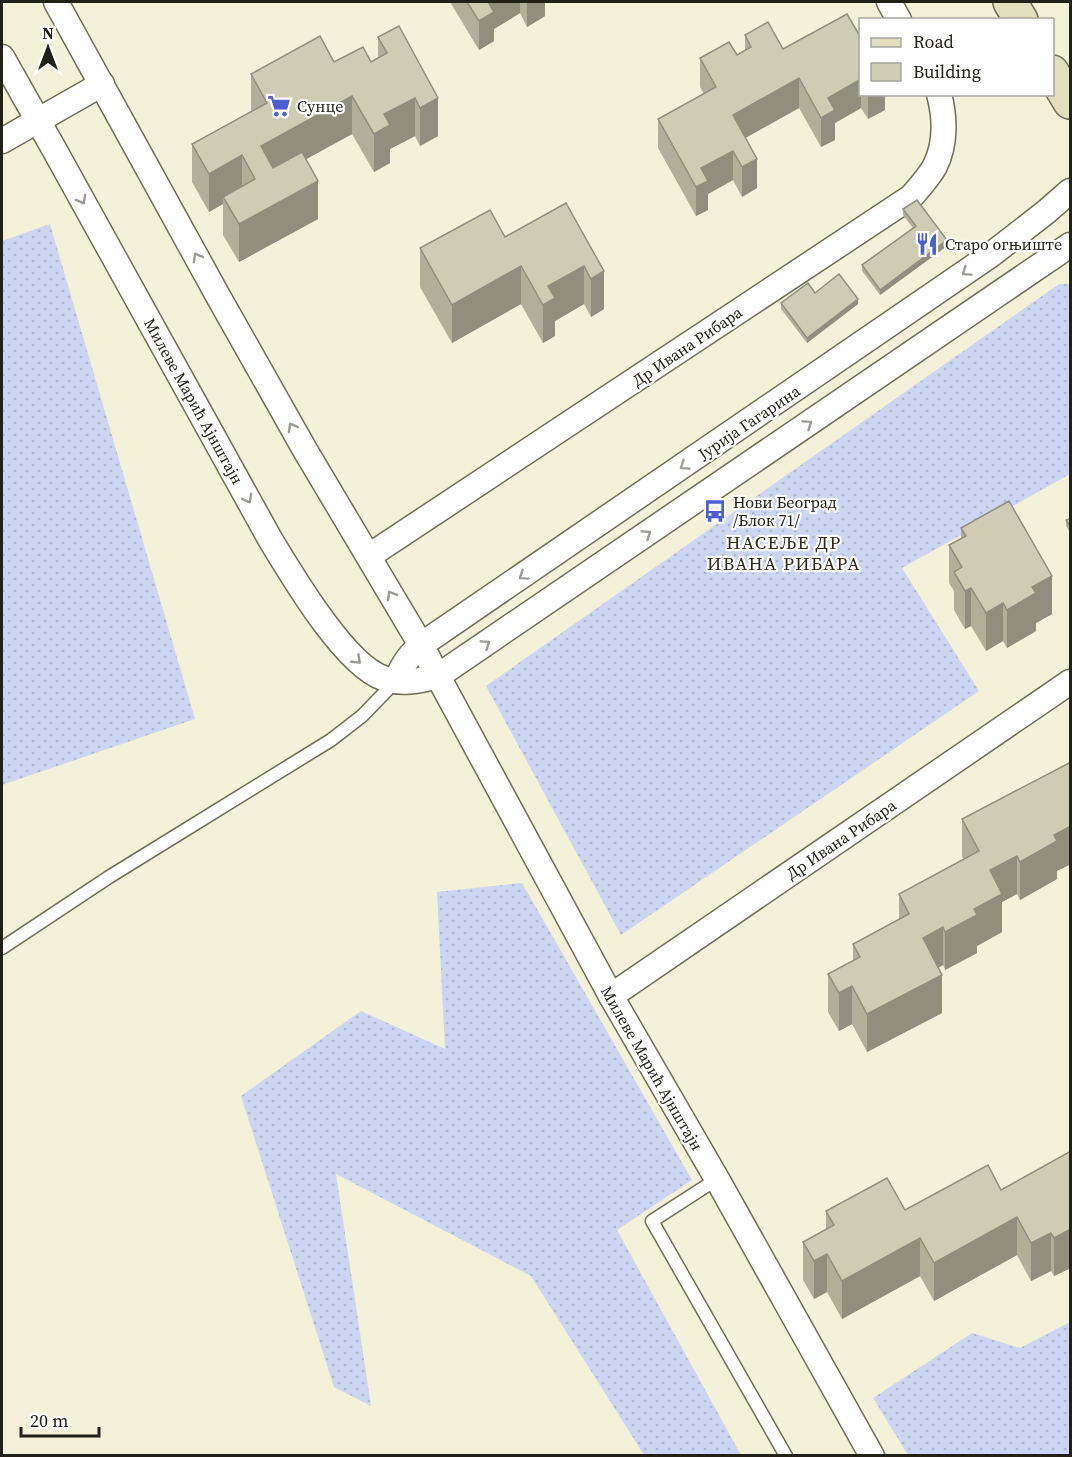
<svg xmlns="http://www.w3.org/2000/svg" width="1072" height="1457" viewBox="0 0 1072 1457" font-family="'Source Serif 4',serif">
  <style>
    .grass { fill: url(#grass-dots) }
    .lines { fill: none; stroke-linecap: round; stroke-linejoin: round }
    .lane-casing { stroke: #706e56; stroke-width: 15 }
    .street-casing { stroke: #706e56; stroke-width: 27 }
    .secondary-casing { stroke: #706e56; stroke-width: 36 }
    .lane { stroke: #fff; stroke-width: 12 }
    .street { stroke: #fff; stroke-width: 24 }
    .secondary { stroke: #e2dfbd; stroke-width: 33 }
    .wall { fill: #b1af99 }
    .shaded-wall { fill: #908f7d }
    .building { fill: #ceccb2; stroke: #908f7d; stroke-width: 1.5 }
    .oneway { stroke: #9c9b97 }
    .labels { text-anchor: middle; stroke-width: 4.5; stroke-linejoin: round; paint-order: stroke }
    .poi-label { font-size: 16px; fill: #222117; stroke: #fff; text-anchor: start }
    .street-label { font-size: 16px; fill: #222117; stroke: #fff }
    .neighbourhood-label { font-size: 18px; letter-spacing: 1.5px; fill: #2e2c17; stroke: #fff }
  </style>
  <defs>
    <pattern id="grass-dots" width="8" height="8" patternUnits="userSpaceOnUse" patternTransform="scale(1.5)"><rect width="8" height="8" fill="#ccd5f1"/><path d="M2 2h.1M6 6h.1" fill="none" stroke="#afb7ce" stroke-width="1.8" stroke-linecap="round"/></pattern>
  </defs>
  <rect width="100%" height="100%" fill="#f3f1d7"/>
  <g class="grass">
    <polygon points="50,224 195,719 2,785 2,241"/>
    <polygon points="1059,284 1070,284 1070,474 902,568 979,691 621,935 486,686"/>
    <polygon points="522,883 692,1180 617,1230 741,1455 644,1455 531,1276 336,1174 371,1406 334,1387 241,1096 361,1011 445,1049 437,892"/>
    <polygon points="1070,1322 1070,1455 908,1455 873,1398 972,1333 1020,1348"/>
  </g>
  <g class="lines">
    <g class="lane-casing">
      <g id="lane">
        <polyline points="2,948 109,877 331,740 362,716 396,681"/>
        <polyline points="717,1179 652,1221 786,1456"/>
      </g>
    </g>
    <g class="street-casing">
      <g id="street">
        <polyline points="56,2 218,296 305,450 421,645 611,996 717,1179 872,1456"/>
        <polyline points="889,2 899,20"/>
        <path d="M2,57L54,149L270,539C292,575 344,664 383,678C400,685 420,681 438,676L1070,245"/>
        <polyline points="2,141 102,84"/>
        <path d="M369,556L911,197C920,187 929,177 935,166C946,144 945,117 939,94"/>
        <path d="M396,681C402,666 408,656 421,645L992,254L1046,212L1070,191"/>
        <polyline points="611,996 1070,682"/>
      </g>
    </g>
    <g class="secondary-casing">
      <g id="secondary">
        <polyline points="1010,2 1021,20"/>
        <polyline points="1052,72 1070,102"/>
      </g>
    </g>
    <use href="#lane" class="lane"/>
    <use href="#street" class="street"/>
    <use href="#secondary" class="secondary"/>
  </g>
  <g class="wall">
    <polygon points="450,2 545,2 545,16 527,27 520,13 494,29 494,41 479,50"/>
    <polygon points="745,35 783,49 861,94 885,94 885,110 868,119 861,108 835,123 835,140 821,147 799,108 745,138 757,188 742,197 733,180 708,194 708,210 696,216 658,148 658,119 704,94 700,87 700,58 737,55 745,50"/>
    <polygon points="378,37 438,136 420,146 415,136 390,149 390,163 374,172 352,134 306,159 318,219 239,262 223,235 223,204 209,212 192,182 192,144 251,111 251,74 334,62 371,62 378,58"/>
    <polygon points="566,203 604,309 591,317 584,304 555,321 555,336 543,343 521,304 452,343 420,287 420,248 505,237"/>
    <polygon points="903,209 947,246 880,295 862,271 862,265 913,228 903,215"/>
    <polygon points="815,293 858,304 807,343 781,309 781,303"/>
    <polygon points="1071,518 1071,534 1066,526 1066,520"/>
    <polygon points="961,528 1052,614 1036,623 1036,631 1007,648 1003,641 986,651 971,626 965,629 954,610 954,591 949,583 949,545 961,538"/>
    <polygon points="962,819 1071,864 1057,871 1057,879 1020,900 1017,894 1002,902 1002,932 977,946 977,953 945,970 943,965 938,968 942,1013 867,1052 852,1024 839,1031 828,1012 828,974 853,961 853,944 899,919 899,894 964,859 962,857"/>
    <polygon points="1071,1151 1071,1268 1054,1276 1051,1271 1031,1281 1017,1255 934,1301 920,1276 842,1319 827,1292 814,1299 803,1280 803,1242 826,1229 826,1211 905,1210 1001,1190"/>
  </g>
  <g class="shaded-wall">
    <polygon points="488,2 520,2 520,13 494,29 494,41 479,50 479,21"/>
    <polygon points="527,2 545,2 545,16 527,27"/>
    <polygon points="799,78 799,108 733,145 733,115"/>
    <polygon points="861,79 861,108 835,123 835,140 821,147 821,118 828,98"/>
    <polygon points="868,94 885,94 885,110 868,119"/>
    <polygon points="352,96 352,134 261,184 261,146"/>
    <polygon points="415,98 415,136 390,149 390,163 374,172 374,134 384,114"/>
    <polygon points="438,98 438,136 420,146 420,108"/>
    <polygon points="733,151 733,180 708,194 708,210 696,216 696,187 701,168"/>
    <polygon points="242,155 242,194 223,197 223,204 209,212 209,174"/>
    <polygon points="757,159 757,188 742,197 742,167"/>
    <polygon points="318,181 318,219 239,262 239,224"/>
    <polygon points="947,240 947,246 880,295 880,290"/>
    <polygon points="521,266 521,304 452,343 452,305"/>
    <polygon points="584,266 584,304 555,321 555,336 543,343 543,305 548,286"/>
    <polygon points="604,271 604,309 591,317 591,279"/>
    <polygon points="858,299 858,304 807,343 807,338"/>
    <polygon points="1052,576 1052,614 1036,623 1036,631 1007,648 1007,610 1032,587"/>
    <polygon points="971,588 971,626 965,629 965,591"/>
    <polygon points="1003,603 1003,641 986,651 986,613"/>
    <polygon points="1071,826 1071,864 1057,871 1057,879 1020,900 1020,862 1054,835"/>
    <polygon points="1017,856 1017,894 1002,902 1002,932 977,946 977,953 945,970 945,932 974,909 990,870"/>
    <polygon points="943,927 943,965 923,976 923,938"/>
    <polygon points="942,975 942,1013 867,1052 867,1014"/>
    <polygon points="852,986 852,1024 839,1031 839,993"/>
    <polygon points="1017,1217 1017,1255 934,1301 934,1263"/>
    <polygon points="1071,1229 1071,1268 1054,1276 1054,1238"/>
    <polygon points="1051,1233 1051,1271 1031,1281 1031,1243"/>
    <polygon points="920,1238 920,1276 842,1319 842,1281"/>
    <polygon points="827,1254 827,1292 814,1299 814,1261"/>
  </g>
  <g class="building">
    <polygon points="467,2 490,2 488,2 494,12 479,21"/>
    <polygon points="847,14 861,38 861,79 828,98 835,110 821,118 799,78 733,115 757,159 742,167 733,151 701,168 708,181 696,187 658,119 716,87 700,58 729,42 737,55 751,47 745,35 768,22 783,49"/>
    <polygon points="399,26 438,98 420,108 415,98 384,114 390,125 374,134 352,96 261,146 273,168 302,152 318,181 239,224 223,197 255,179 242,155 209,174 192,144 267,103 251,74 320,36 334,62 363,47 371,62 387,53 378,37"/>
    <polygon points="917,200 947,240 880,290 862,265 916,226 903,209"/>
    <polygon points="566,203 604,271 591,279 584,266 548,286 555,298 543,305 521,266 452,305 420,248 490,210 505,237"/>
    <polygon points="839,274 858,299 807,338 781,303 808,283 815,293"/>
    <polygon points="1009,501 1052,576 1032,587 1036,593 1007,610 1003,603 986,613 971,588 965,591 954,572 962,567 949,545 966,536 961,528"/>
    <polygon points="1071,518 1071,528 1066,520"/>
    <polygon points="1071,762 1071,826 1054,835 1057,841 1020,862 1017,856 990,870 1002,894 974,909 977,915 945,932 943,927 923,938 942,975 867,1014 852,986 839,993 828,974 860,957 853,944 909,914 899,894 979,851 962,819"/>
    <polygon points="1071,1151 1071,1229 1054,1238 1051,1233 1031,1243 1017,1217 934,1263 920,1238 842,1281 827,1254 814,1261 803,1242 834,1225 826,1211 887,1178 905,1210 988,1165 1001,1190"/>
  </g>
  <defs><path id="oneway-chevron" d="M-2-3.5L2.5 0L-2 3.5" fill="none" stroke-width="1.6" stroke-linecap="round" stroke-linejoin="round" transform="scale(1.5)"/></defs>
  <g class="oneway">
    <use href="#oneway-chevron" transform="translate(82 200) rotate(61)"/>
    <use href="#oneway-chevron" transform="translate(197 257) rotate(-119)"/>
    <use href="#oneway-chevron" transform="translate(966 272) rotate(145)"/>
    <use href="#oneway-chevron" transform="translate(808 424) rotate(-34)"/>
    <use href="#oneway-chevron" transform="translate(292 427) rotate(-119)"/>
    <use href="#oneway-chevron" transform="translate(684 466) rotate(146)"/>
    <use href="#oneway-chevron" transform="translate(248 499) rotate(61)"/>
    <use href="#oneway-chevron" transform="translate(647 534) rotate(-34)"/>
    <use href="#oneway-chevron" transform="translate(523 576) rotate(146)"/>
    <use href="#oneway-chevron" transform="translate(391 595) rotate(-120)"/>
    <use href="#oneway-chevron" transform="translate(486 644) rotate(-34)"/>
    <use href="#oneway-chevron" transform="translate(357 660) rotate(44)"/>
  </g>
  <defs>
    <g id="supermarket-bare" transform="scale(1.8)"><path d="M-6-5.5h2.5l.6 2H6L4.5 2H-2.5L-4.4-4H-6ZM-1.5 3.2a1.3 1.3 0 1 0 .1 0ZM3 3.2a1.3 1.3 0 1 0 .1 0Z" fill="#4a5fd4" stroke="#fff" stroke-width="2.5" paint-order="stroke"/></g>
    <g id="restaurant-bare" transform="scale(1.8)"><path d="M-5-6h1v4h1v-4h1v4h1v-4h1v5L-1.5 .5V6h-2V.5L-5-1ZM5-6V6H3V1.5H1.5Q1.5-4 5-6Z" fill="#4a5fd4" stroke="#fff" stroke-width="2.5" paint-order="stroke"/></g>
    <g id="bus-bare" transform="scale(1.8)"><path d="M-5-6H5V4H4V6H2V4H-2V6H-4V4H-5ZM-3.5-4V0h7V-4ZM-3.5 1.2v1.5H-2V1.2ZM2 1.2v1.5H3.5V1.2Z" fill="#4a5fd4" stroke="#fff" stroke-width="2.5" paint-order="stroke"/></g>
  </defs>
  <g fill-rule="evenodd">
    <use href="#supermarket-bare" x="279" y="106"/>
    <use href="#restaurant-bare" x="927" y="244"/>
    <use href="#bus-bare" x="715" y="511"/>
  </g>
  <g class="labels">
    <g class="poi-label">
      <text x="297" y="112">Сунце</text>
      <text x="945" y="250">Старо огњиште</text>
      <text x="733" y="508">Нови Београд<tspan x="733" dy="18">/Блок 71/</tspan></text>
    </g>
    <g class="street-label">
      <text transform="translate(687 346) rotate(-34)" y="6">Др Ивана Рибара</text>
      <text transform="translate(194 401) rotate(61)" y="6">Милеве Марић Ајнштајн</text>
      <text transform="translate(749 422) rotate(-34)" y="6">Јурија Гагарина</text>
      <text transform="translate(841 839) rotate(-34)" y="6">Др Ивана Рибара</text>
      <text transform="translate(652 1068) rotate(60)" y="6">Милеве Марић Ајнштајн</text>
    </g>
    <g class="neighbourhood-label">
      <text x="784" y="549">НАСЕЉЕ ДР<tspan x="784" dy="21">ИВАНА РИБАРА</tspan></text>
    </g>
  </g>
  <rect width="1072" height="1457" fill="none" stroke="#222117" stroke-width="6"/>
  <rect x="859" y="18" width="195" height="78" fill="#ffffff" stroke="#a7a6a2" stroke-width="1.5"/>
  <rect x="871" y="38" width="30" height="9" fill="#e2dfbd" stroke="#a7a6a2" stroke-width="1.5"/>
  <text x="913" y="48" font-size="18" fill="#222117">Road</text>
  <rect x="871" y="63" width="30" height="18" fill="#ceccb2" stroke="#a7a6a2" stroke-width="1.5"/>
  <text x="913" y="78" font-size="18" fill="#222117">Building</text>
  <g transform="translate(48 48)" stroke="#ffffff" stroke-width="4.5" paint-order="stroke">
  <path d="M0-4.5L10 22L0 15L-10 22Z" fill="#222117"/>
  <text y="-9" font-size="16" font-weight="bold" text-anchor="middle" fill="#222117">N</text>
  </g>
  <path d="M21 1427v9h78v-9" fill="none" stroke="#222117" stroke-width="3"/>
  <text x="30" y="1427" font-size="18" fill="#222117" stroke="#ffffff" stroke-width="4.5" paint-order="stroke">20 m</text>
</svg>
